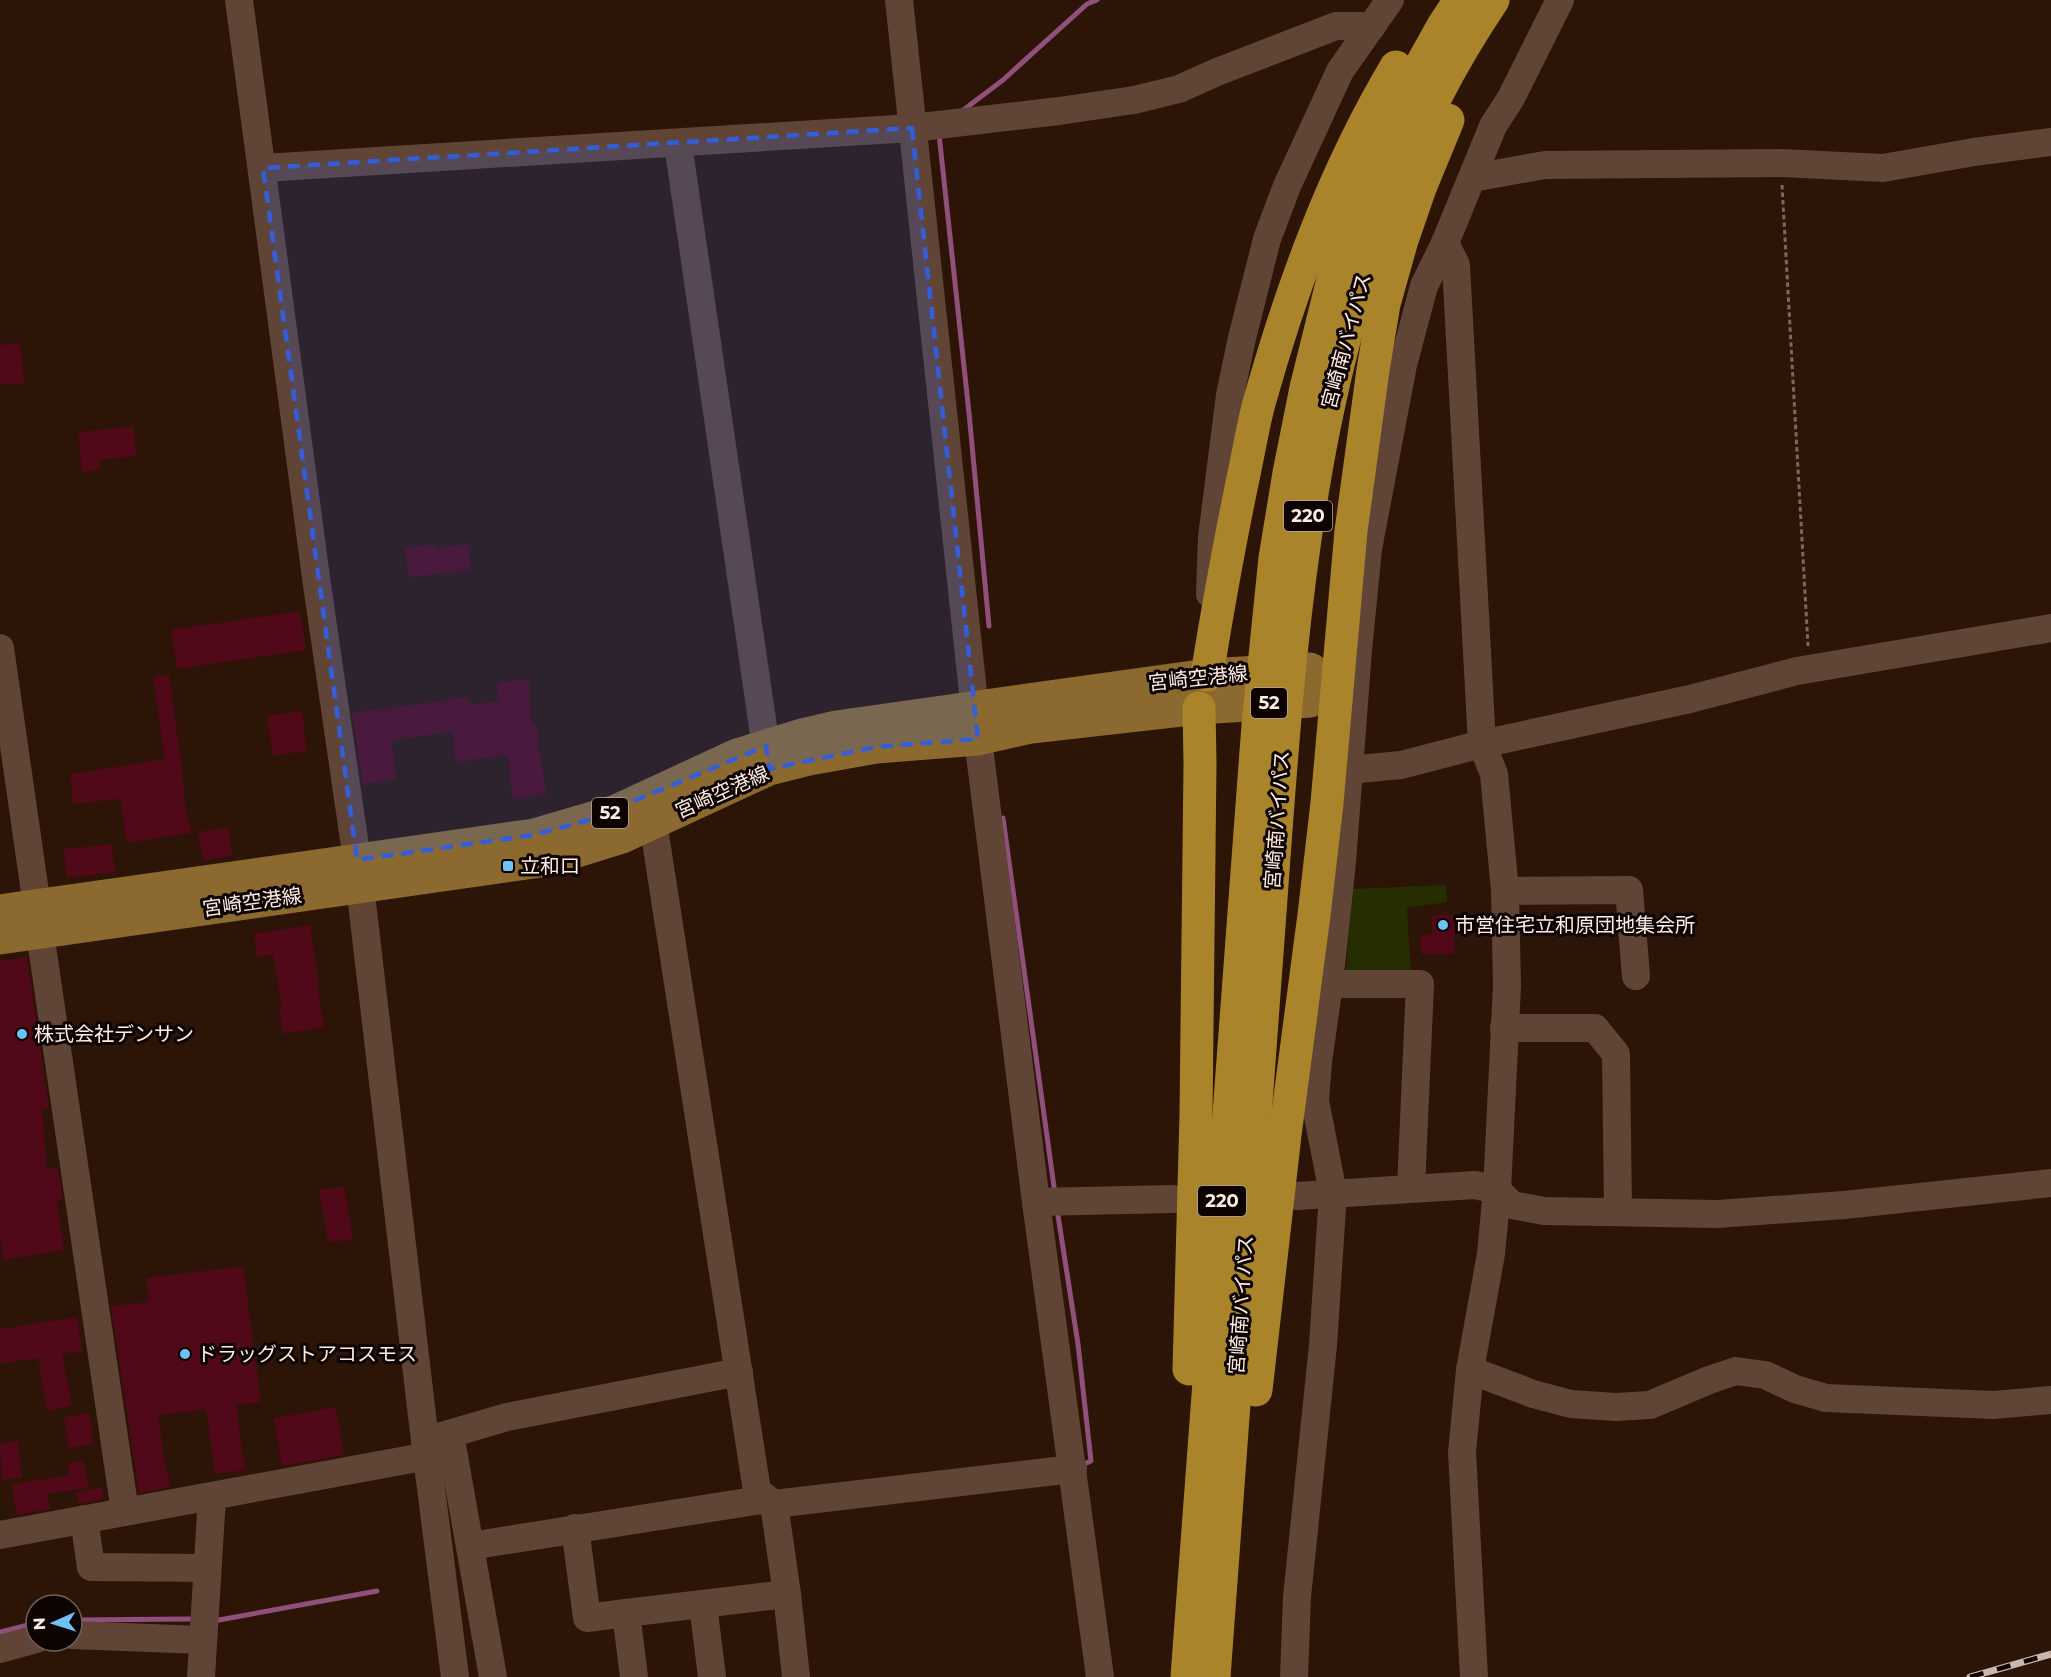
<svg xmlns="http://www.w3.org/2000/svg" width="2051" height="1677" viewBox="0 0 2051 1677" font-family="Montserrat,'Noto Sans JP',sans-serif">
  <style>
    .green { fill: #262d00 }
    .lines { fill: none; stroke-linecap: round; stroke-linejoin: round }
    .stream { stroke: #90507b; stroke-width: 5 }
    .building { fill: #510818 }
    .path { stroke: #7e685c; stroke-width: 3; stroke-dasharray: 4.5 3; stroke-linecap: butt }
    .minor { stroke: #604435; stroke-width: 28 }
    .major { stroke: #8c6a2f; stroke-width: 33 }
    .highway { stroke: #aa842b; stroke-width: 33 }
    .rail-casing { stroke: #cbb7ad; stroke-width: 7 }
    .rail { stroke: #0d0401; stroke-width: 4.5; stroke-dasharray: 14; stroke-linecap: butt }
    .marked { fill: #345ed9; fill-opacity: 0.2; stroke: #345ed9; stroke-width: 4.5; stroke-dasharray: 12 8; stroke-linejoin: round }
    .poi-dot { fill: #70c2f4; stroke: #0d0401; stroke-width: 2 }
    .labels { text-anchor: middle; stroke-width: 6; stroke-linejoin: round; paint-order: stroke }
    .shield { fill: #0d0401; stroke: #b6a69f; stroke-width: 1.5 }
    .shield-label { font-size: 18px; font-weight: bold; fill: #feece3 }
    .street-label { font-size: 20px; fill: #feece3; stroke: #0d0401 }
    .poi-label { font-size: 20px; fill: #feece3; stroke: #0d0401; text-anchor: start }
  </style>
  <rect width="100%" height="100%" fill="#2c1406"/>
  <polygon class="green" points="1446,885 1447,902 1407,908 1411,975 1346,971 1352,889"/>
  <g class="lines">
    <g class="stream">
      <polyline points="962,111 1003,80 1087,4 1097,0"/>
      <polyline points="939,134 969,413 989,626"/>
      <polyline points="1003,818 1055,1194"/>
      <polyline points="1057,1209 1078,1344 1091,1461 1084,1464"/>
      <polyline points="72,1620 190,1619"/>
      <polyline points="219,1620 377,1591"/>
      <polyline points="0,1632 36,1623"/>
    </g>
  </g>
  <g class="building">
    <polygon points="20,343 24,383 0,385 0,345"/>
    <polygon points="133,426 137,456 100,460 101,470 82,472 78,432"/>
    <polygon points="434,544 434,549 468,544 471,570 409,577 405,549"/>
    <polygon points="300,611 306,650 177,669 171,630"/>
    <polygon points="169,674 182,769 185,805 191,833 127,843 120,799 73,804 70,774 165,759 153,677"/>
    <polygon points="529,679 532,724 536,723 546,794 513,799 507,755 456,762 452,731 391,741 397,779 363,784 352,713 469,697 469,705 499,701 497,683"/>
    <polygon points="302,711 307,751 273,756 267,716"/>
    <polygon points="228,827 232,856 203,861 198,832"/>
    <polygon points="112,844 115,872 67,878 64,849"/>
    <polygon points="1432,915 1455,915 1454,954 1421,954 1421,935 1432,935"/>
    <polygon points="310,925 319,982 317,982 324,1027 283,1034 279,1007 282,1007 273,954 257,957 254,934"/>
    <polygon points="27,957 49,1109 42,1110 47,1169 58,1168 63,1200 57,1201 64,1250 4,1260 0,1235 0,961"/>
    <polygon points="344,1186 353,1240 328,1242 319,1190"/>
    <polygon points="243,1266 261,1402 236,1405 245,1470 215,1474 206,1409 158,1415 166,1471 168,1471 170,1487 139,1493 111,1306 149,1302 146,1278"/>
    <polygon points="77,1317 82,1351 62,1354 72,1406 47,1411 38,1358 0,1364 0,1329"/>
    <polygon points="336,1407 344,1455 282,1466 274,1418"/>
    <polygon points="89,1413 94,1444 69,1448 64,1417"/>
    <polygon points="18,1441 22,1478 2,1480 0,1444"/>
    <polygon points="84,1461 89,1488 48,1494 50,1509 16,1515 12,1484 70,1475 68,1463"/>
    <polygon points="102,1487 104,1499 78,1504 76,1492"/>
  </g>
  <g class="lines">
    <polyline class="path" points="1782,185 1808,646"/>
    <g class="minor">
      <polyline points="239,0 317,585 357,860 425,1441 455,1677"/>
      <polyline points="899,0 978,739 1036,1202 1100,1677"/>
      <polyline points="678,144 769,768"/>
      <polyline points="263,168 912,128 1059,111 1134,100 1179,89 1217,72 1336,26 1372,26"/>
      <polyline points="1472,178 1545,165 1781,163 1883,168 1974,152 2051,142"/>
      <polyline points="1445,243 1456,265 1482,744 1494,774 1505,891 1507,986 1497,1190 1491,1254 1470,1370 1462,1452 1474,1677"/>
      <polyline points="1210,594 1212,537 1230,395 1242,338 1267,239 1287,186 1340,71 1390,0"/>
      <polyline points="0,648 37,906"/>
      <polyline points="1348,770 1401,765 1482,744 1690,699 1797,671 2051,628"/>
      <polyline points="653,822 757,1491 774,1504 1073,1469"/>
      <polyline points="1505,891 1629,890 1636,976"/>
      <polyline points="40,933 125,1512"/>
      <polyline points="1329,984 1420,984 1411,1188"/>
      <polyline points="1504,1028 1595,1028 1616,1054 1618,1212"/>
      <polyline points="1297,1196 1475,1185 1497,1190 1512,1205 1544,1211 1717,1214 1844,1205 2051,1183"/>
      <polyline points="1036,1202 1173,1199"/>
      <polyline points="1470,1370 1533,1394 1571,1404 1616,1407 1650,1405 1709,1380 1736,1371 1765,1375 1795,1389 1826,1398 1993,1405 2051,1400"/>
      <polyline points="450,1434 493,1677"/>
      <polyline points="425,1441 507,1417 739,1372"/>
      <polyline points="774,1504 787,1594"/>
      <polyline points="84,1519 91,1567 207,1568"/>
      <polyline points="575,1528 587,1618 626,1613"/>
      <polyline points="0,1535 428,1456"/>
      <polyline points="470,1546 767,1499"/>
      <polyline points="703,1604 712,1677"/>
      <polyline points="72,1635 202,1640"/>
      <polyline points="0,1649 36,1639"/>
      <polyline points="201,1677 212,1497"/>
      <polyline points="634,1677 626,1613 787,1594 796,1677"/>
      <polyline points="1294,1677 1297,1597 1323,1345 1333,1193 1315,1101 1318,1062 1329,984 1342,862 1358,650 1368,549 1403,365 1424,286 1445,243 1493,126 1511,98 1560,0"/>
    </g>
    <polyline class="major" points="0,911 534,835 616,811 737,755 802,735 836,727 1207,675 1310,669 1337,687 1310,701 1199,708 1031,727 978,739 876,747 809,759 769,769 622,837 548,860 0,938"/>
    <g class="highway">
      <path d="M1207,675C1218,607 1230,540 1244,474C1249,450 1253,426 1259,403C1292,286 1334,171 1396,67"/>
      <polyline points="1189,1369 1196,1115 1200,763 1199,708"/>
      <polyline points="1256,1390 1285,1135 1314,915 1327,803 1351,531 1373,370 1384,304 1402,240 1420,188 1448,120"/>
      <polyline points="1187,1677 1258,725 1275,558 1289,473 1306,388 1339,255 1380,147 1400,103 1443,26 1460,0"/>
      <path d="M1214,1677C1231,1445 1248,1212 1265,980C1291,644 1298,289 1493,0"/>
    </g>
    <g class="rail-casing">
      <polyline id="rail" points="1970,1677 2051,1654"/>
    </g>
    <use href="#rail" class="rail"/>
  </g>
  <path class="marked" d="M912,128L978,739L876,747L769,769L766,746L586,821L534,835L357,860L263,168Z"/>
  <g class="poi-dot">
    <rect x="502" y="860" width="12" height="12" rx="3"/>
    <circle cx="1443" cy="925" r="6"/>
    <circle cx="22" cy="1034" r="6"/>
    <circle cx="185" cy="1354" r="6"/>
  </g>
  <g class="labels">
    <g class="shield">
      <rect x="1284" y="501" width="48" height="30" rx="4.5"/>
      <rect x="1251" y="688" width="36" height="30" rx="4.5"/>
      <rect x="592" y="798" width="36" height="30" rx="4.5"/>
      <rect x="1198" y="1186" width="48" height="30" rx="4.5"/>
    </g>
    <g class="shield-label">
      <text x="1308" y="522">220</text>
      <text x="1269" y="709">52</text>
      <text x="610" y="819">52</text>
      <text x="1222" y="1207">220</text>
    </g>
    <g class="street-label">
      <text transform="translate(1346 341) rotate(-75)" y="7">宮崎南バイパス</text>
      <text transform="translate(1198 678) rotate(-6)" y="7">宮崎空港線</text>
      <text transform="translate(722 792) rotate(-24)" y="7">宮崎空港線</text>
      <text transform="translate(1277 820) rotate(-86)" y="7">宮崎南バイパス</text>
      <text transform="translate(252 902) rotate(-8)" y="7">宮崎空港線</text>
      <text transform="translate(1241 1305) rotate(-86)" y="7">宮崎南バイパス</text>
    </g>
    <g class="poi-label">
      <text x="520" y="873">立和口</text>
      <text x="1455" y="932">市営住宅立和原団地集会所</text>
      <text x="34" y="1041">株式会社デンサン</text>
      <text x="197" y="1361">ドラッグストアコスモス</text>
    </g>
  </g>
  <g transform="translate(54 1623) rotate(267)"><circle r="28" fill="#0d0401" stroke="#6d615b" stroke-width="1.5"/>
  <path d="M0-4.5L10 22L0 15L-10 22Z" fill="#70c2f4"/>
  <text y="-9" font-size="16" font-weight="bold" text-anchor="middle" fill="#feece3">N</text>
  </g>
</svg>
